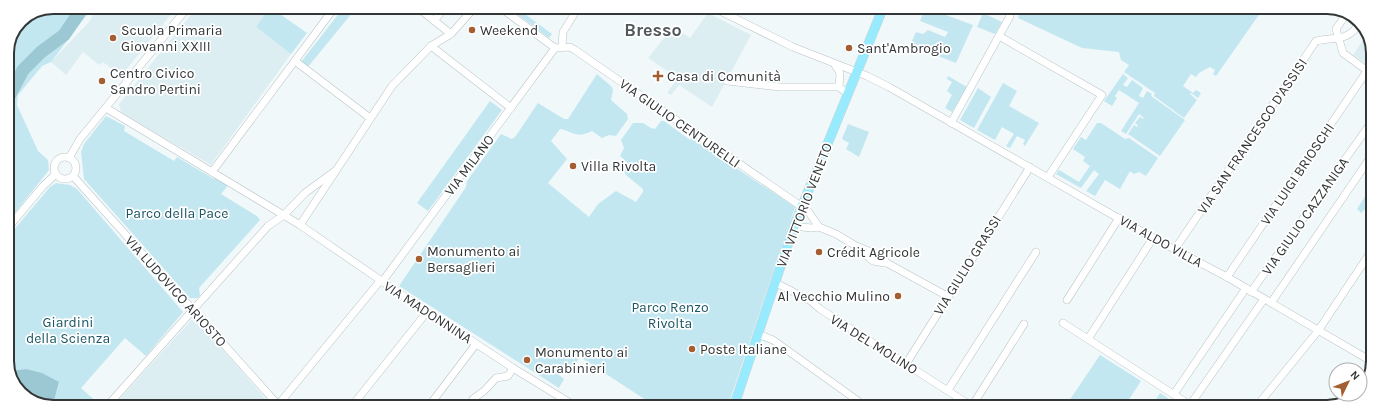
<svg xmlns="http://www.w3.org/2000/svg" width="1380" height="414" viewBox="0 0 1380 414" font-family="Karla,sans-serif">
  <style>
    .built { fill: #ddeef3 }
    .green { fill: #c3e7f1 }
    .water { fill: #9cc8d4 }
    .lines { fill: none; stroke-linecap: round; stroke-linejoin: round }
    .river { stroke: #9cc8d4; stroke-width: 13 }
    .minor-casing { stroke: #bbc3c5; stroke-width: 8 }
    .major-casing { stroke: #d2d3d3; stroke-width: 10 }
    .minor { stroke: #fff; stroke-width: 7 }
    .major { stroke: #98ebfe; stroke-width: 9 }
    .poi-dot { fill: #a35f31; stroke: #fff; stroke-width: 1.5 }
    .labels { text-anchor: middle; stroke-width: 3.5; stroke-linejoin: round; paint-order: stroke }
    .poi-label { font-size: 14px; fill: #333637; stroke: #fff; text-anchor: start }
    .street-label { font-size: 14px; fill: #333637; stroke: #fff }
    .park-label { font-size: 14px; fill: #195563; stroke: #fff }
    .district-label { font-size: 18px; font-weight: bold; fill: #51585a; stroke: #fff }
    .rim { fill: none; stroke: #333637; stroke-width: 2 }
  </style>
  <rect width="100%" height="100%" fill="#f0f8fa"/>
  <g class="built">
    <polygon points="97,7 177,7 121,76 103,62 99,65 83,52 66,75 51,62 90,21"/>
    <polygon points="197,7 270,7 256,27 291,54 211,165 121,113 119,104"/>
    <polygon points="708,13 751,35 712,107 679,85 671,95 667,93 678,78 648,58 673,27 690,38"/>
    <polygon points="1367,34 1373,49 1373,68 1353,55"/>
    <polygon points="194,317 272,406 114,405"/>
  </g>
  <g class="green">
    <polygon points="53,7 93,7 51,62 42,66 18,95 17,105 38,151 48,160 49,170 7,223 7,52 21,20"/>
    <polygon points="270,7 307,33 291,54 256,27"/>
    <polygon points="344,7 357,7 307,68 301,62"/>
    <polygon points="517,8 552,34 549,38 514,12"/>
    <polygon points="925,8 936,8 935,11 973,25 956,63 910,45 916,32 923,34 928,30 945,37 948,32 920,21"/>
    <polygon points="1019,8 1263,9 1216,76 1213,74 1215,70 1210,67 1199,73 1196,77 1191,74 1183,86 1193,93 1196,90 1201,93 1198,98 1191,93 1190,94 1197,100 1184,118 1154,96 1155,93 1124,72 1129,65 1121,60 1119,52 1082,48 1018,18 1020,11"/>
    <polygon points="983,13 1002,22 995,34 977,27"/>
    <path d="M597,74L612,87L613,90L611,100L627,114L628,119L616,136L609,135L602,138L592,131C576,139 575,132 560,129L551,141L567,159L548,183L589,217L598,204L616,191L636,202L643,192V189L626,175L623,169L627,162L620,156L624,148L621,140L633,123H643L651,128L655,129L661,121H664L690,140L691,138L795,207L728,406H655L580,357L573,367L567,364L559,375L564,379L559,388L399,286L466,187L467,181L501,134L512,139L515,137L538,103L564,119H568Z"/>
    <polygon points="1123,74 1128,78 1123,85 1127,87 1132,80 1143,88 1139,96 1143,98 1147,91 1152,94 1151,96 1185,120 1160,156 1128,134 1134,125 1137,127 1138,125 1135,123 1140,117 1143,119 1144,118 1139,114 1126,134 1121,131 1139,103 1119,90 1115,96 1117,98 1112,106 1104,101"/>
    <polygon points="948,76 967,87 952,112 945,108 952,95 947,91 952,82 947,79"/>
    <polygon points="1003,83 1017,91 1009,106 1039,123 1025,146 1023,144 1025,140 1017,136 1010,148 1006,146 1014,134 1002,127 995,140 977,130"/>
    <polygon points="978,88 991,97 974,128 960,120"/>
    <polygon points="490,101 502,110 428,211 417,203"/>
    <polygon points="106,116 125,126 124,131 174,161 177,157 214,179 216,176 229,184 221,194 257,216 260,220 199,288 200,295 198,298 190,298 84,179 81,152 84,144"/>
    <polygon points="1097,123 1101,123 1125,139 1129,138 1158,158 1146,176 1139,172 1134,174 1130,171 1120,189 1105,180 1095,196 1086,191 1099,174 1094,170 1081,188 1056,174 1059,170 1079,182 1090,166 1083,161 1085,157 1073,149 1081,137 1086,140"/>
    <polygon points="848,124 869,132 859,157 846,149 849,143 842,139"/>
    <polygon points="56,183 70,185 77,189 183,312 146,356 125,338 81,388 100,405 53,405 59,383 26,369 10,371 7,365 7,238 50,187"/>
    <polygon points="1371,187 1372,188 1372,215 1370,211 1364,210 1361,213 1357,209"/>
    <polygon points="1100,355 1141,381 1124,407 1065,407"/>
    <polygon points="1160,393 1181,407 1151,407"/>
  </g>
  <polygon class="water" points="26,369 42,373 59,382 53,405 41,405 17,389 10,371"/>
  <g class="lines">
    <polyline class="river" points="7,100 23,70 41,52 64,35 83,7"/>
    <g class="minor-casing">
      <g id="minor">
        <polyline points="417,7 451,34"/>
        <polyline points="501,8 555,48"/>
        <polyline points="714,8 793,47 867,76 889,87 1153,238 1227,277 1371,361"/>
        <polyline points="1347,13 1336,29 1343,53 1373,75"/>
        <polyline points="434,21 445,7"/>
        <polyline points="999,36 1102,95 1048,177"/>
        <polyline points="431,46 511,108"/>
        <polyline points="562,47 563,32 578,8"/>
        <polyline points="555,48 570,47 575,50 802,207 808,211 819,227"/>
        <polyline points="295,61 370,118"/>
        <polyline points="835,65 840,73 839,87"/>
        <polyline points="727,81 780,87 839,87 848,94"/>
        <polyline points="106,108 300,225 405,297 513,368 575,406"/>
        <polyline points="951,123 1010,16 1009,8"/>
        <circle cx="65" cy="168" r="11"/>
        <polyline points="69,158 80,139 188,7"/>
        <polyline points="212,172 335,7"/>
        <polyline points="73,176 279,406"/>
        <polyline points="300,225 392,86 431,46 451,34 474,8"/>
        <polyline points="794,226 811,228 819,227 836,234 856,246 876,254 887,263 947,296"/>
        <polyline points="7,229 43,186 56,174"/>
        <polyline points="858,248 873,261 885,263"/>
        <path d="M1175,249L1316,41C1337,36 1346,43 1361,22"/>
        <polyline points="1227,277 1367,71"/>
        <polyline points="382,282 555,48"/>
        <polyline points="774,282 811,301 820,309 973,407"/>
        <polyline points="1251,292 1373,120"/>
        <polyline points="1067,300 1119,218"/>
        <polyline points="1271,303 1372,155"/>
        <polyline points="1063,323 1193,407"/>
        <polyline points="758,334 773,340 865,406"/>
        <polyline points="1088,339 1153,238"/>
        <polyline points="906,364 1030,167"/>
        <polyline points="948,390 1036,252"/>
        <polyline points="1174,394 1246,288"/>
        <polyline points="108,405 268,226 284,215 305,193 335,171"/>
        <polyline points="278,405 380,281"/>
        <polyline points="1190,405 1264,299"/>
        <polyline points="352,406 427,312"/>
        <polyline points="429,406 476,344"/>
        <polyline points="468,406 474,398 484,391 496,378 508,376 513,368"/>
        <polyline points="972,406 1024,324"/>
        <polyline points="1256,407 1318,331 1372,250"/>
      </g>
    </g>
    <g class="major-casing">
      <polyline id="major" points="734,406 794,226 883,8"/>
    </g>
    <use href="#minor" class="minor"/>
    <use href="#major" class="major"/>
  </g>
  <g class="poi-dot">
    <circle cx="472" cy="30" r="4"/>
    <circle cx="113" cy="38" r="4"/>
    <circle cx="849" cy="48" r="4"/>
    <path d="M656 70h4v4h4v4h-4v4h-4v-4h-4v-4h4z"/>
    <circle cx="102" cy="81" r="4"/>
    <circle cx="573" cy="166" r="4"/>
    <circle cx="819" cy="252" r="4"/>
    <circle cx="419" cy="259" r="4"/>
    <circle cx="898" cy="296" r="4"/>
    <circle cx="692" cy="349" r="4"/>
    <circle cx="527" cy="360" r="4"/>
  </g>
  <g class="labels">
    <g class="poi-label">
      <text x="121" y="35">Scuola Primaria<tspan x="121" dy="16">Giovanni XXIII</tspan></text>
      <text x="480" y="35">Weekend</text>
      <text x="857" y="53">Sant'Ambrogio</text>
      <text x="110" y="78">Centro Civico<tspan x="110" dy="16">Sandro Pertini</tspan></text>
      <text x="667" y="81">Casa di Comunità</text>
      <text x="581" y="171">Villa Rivolta</text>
      <text x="427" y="256">Monumento ai<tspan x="427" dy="16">Bersaglieri</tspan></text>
      <text x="827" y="257">Crédit Agricole</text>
      <text x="890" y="301" text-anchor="end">Al Vecchio Mulino</text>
      <text x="700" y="354">Poste Italiane</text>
      <text x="535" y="357">Monumento ai<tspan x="535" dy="16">Carabinieri</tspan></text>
    </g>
    <g class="street-label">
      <text transform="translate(680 123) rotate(35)" y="5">VIA GIULIO CENTURELLI</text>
      <text transform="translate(1252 136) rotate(-56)" y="5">VIA SAN FRANCESCO D'ASSISI</text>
      <text transform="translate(469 165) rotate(-53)" y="5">VIA MILANO</text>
      <text transform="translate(1297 174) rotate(-56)" y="5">VIA LUIGI BRIOSCHI</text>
      <text transform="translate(804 205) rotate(-69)" y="5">VIA VITTORIO VENETO</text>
      <text transform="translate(1305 216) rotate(-55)" y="5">VIA GIULIO CAZZANIGA</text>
      <text transform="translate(1161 241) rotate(29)" y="5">VIA ALDO VILLA</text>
      <text transform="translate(967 265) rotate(-58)" y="5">VIA GIULIO GRASSI</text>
      <text transform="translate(176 291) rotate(48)" y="5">VIA LUDOVICO ARIOSTO</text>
      <text transform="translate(428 312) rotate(33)" y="5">VIA MADONNINA</text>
      <text transform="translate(874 344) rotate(32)" y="5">VIA DEL MOLINO</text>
    </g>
    <g class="park-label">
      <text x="177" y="218">Parco della Pace</text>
      <text x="670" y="312">Parco Renzo<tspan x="670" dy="16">Rivolta</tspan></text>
      <text x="68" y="327">Giardini<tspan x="68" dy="16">della Scienza</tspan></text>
    </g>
    <g class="district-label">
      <text x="653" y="36">Bresso</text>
    </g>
  </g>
  <path d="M0 0H1380V414H0ZM53 14H1327A39 39 0 0 1 1366 53V361A39 39 0 0 1 1327 400H53A39 39 0 0 1 14 361V53A39 39 0 0 1 53 14Z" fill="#fff" fill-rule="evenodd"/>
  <path class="rim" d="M53 14H1327A39 39 0 0 1 1366 53V361A39 39 0 0 1 1327 400H53A39 39 0 0 1 14 361V53A39 39 0 0 1 53 14Z"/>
  <g transform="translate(1348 382) rotate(47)"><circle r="19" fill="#ffffff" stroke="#adafaf"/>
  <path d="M0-3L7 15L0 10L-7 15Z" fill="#a35f31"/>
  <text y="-6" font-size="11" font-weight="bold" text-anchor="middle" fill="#333637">N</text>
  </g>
</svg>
